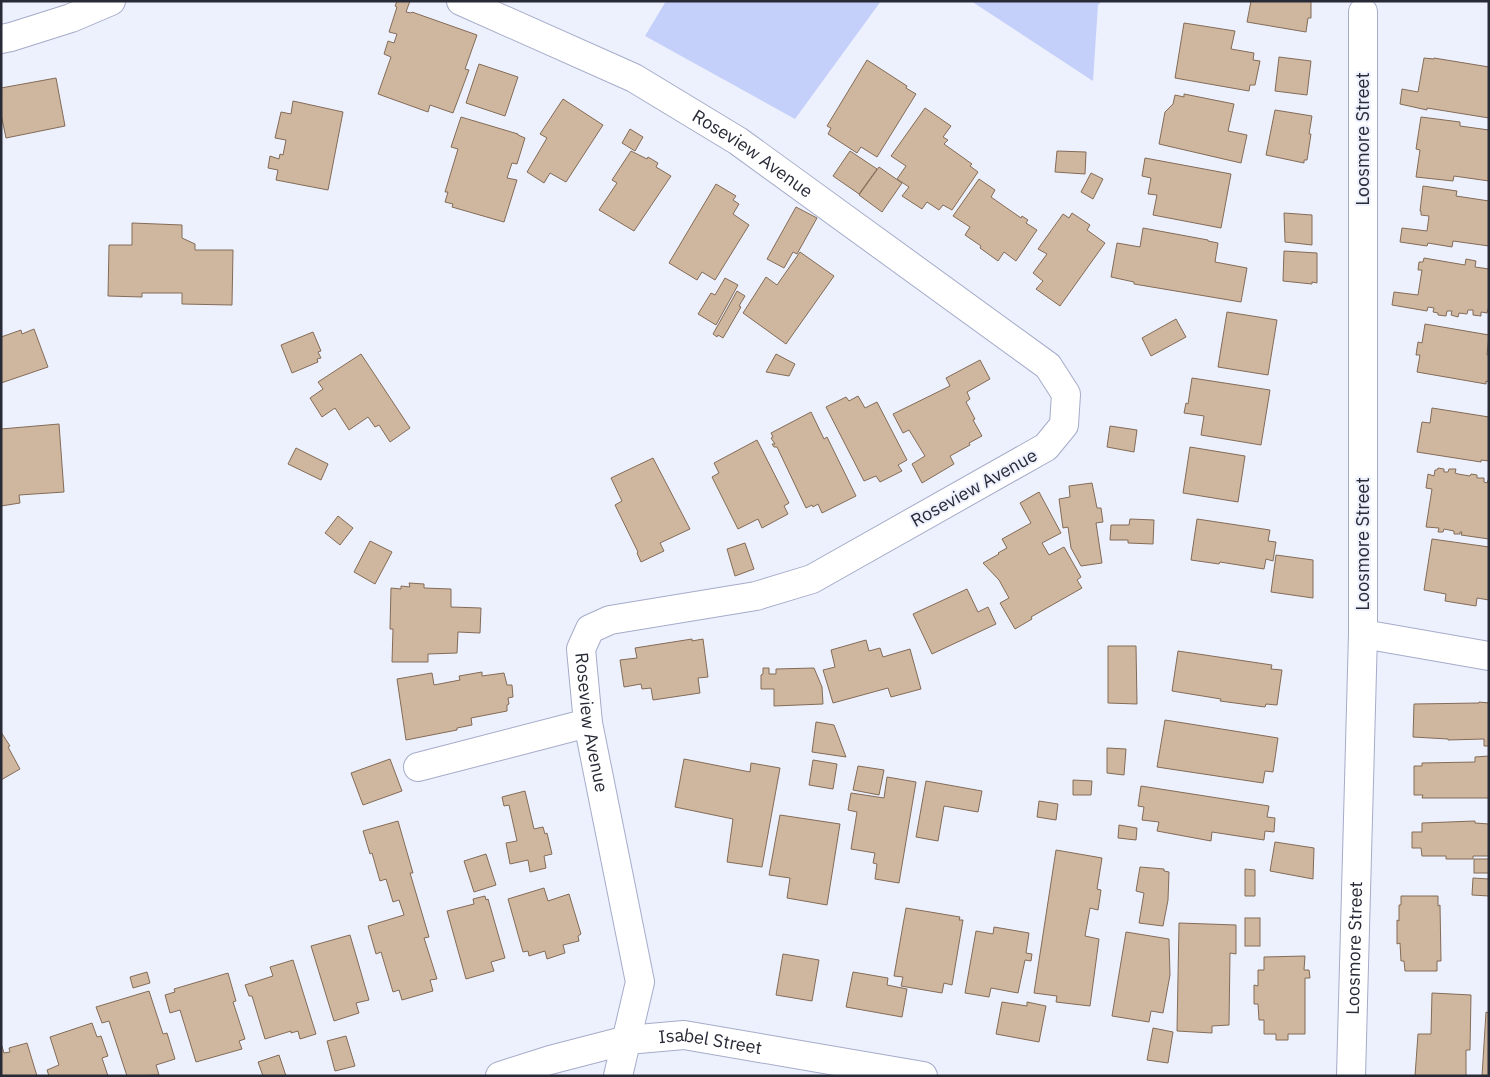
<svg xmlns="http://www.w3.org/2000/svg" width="1490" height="1077" viewBox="0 0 1490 1077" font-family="'IBM Plex Sans',sans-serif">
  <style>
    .green { fill: #c5d0fa }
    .building { fill: #cfb69f; stroke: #836c57 }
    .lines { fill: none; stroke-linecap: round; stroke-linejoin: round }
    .minor-casing { stroke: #a5acc9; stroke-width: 30 }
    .minor { stroke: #fff; stroke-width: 28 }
    .labels { text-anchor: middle; stroke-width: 4; stroke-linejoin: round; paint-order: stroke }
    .street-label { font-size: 18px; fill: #282a36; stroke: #edf0fd }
  </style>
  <rect width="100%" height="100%" fill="#edf0fd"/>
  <g class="green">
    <polygon points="666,1 881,1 795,119 645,36"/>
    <polygon points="975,1 1102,1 1098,5 1093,81 974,3"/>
  </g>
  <g class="building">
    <polygon points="397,1 410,1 406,12 411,13 412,12 477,35 465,69 469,70 453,113 430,105 428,112 378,94 391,57 384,54 388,41 394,43 397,34 389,32 397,7 395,6"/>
    <polygon points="1251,1 1311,1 1311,18 1308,18 1306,32 1247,22"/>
    <polygon points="1184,23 1235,31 1231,49 1254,53 1253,60 1260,61 1255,85 1250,85 1249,91 1175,78"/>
    <polygon points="1279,57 1311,61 1307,95 1275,91"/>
    <polygon points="1424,58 1434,59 1434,58 1489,67 1489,118 1427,108 1427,110 1400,104 1402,89 1418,92"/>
    <polygon points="867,60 907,86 906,88 916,94 877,157 861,147 857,153 828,134 831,128 827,126"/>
    <polygon points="479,64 518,77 505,116 466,103"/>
    <polygon points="56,78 65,126 6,138 1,114 1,88"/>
    <polygon points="1184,94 1234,104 1228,131 1247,135 1241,163 1159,144 1165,112 1173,104 1175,95 1184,97"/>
    <polygon points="563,99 603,125 566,182 550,173 544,183 527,172 547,138 540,134"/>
    <polygon points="293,101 343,112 328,190 276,180 278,170 268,168 270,156 279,159 280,154 283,155 286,140 275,138 281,112 291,114"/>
    <polygon points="925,108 951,126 943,137 948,140 944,144 972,164 970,166 978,172 952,210 943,205 939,210 927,202 922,209 902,196 909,187 897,179 906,166 891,156"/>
    <polygon points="1275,110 1312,116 1309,134 1311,134 1307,160 1304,160 1304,163 1266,155"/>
    <polygon points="461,117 518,134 518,135 525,138 517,164 512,163 507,178 517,180 504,222 452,207 453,204 445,202 448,192 445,192 458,149 451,147"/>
    <polygon points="1421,117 1460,122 1460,126 1489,130 1489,181 1454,176 1453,181 1416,177 1420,150 1416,149"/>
    <polygon points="630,129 643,137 635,151 622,143"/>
    <polygon points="631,151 647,159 648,157 658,163 656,167 671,176 634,231 599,210 617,183 612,180"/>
    <polygon points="850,151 877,169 859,194 833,176"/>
    <polygon points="1057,151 1086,152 1085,174 1055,172"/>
    <polygon points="1145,158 1231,174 1221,228 1153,215 1157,195 1148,194 1151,178 1142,176"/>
    <polygon points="879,167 902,183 882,212 859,195"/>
    <polygon points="1091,173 1103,179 1093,199 1081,192"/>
    <polygon points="979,179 995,190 991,197 1021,218 1022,216 1028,220 1026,223 1037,230 1016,261 1004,252 998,261 980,248 981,246 965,235 970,227 953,216"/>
    <polygon points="716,184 736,196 733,200 739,204 733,214 749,225 715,280 702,272 697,280 669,263"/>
    <polygon points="1423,186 1457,191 1456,196 1489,201 1489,246 1453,241 1452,247 1428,243 1427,246 1400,242 1402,228 1427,231 1429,216 1421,215 1421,211 1420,211"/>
    <polygon points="796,207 817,218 797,254 793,252 784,268 767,259"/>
    <polygon points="1072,213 1090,225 1087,230 1105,243 1060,306 1036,289 1043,281 1033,273 1047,254 1038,249 1063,214 1069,218"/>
    <polygon points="1284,213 1312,215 1312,245 1285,242"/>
    <polygon points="132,223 182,225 182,238 195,244 195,250 233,250 232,305 182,304 182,293 142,293 142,297 108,296 109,245 132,245"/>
    <polygon points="1143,228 1208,240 1208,241 1218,243 1215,262 1247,268 1241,302 1134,284 1134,282 1111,277 1117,243 1140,247"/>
    <polygon points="1284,251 1317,253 1317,283 1312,282 1312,284 1283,281"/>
    <polygon points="800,252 834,276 786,344 743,313 766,277 777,285"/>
    <polygon points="1424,258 1465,265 1466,259 1476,261 1475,267 1489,269 1489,306 1487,313 1481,312 1481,316 1473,315 1473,310 1468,310 1467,314 1459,313 1458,317 1451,315 1452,311 1447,311 1446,316 1438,315 1438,313 1433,312 1434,308 1428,307 1427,311 1392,305 1394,292 1418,295 1422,270 1418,270 1419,262 1423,262"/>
    <polygon points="725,278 738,285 716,325 698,314 711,293 715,295"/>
    <polygon points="737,291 745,296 739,306 741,307 723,338 718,335 717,337 713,334"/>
    <polygon points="1227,312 1277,320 1268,375 1218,367"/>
    <polygon points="1176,319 1186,337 1151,356 1142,338"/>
    <polygon points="1425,324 1489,335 1487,355 1489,355 1489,382 1486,381 1486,384 1417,372 1420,355 1416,355 1418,342 1422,343"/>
    <polygon points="34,329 48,367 1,383 1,337 21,330 22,334"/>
    <polygon points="313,332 321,351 318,352 321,358 317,359 318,362 292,373 281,345"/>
    <polygon points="361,354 410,428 390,442 379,425 375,427 368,417 349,430 335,408 322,417 310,398 323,389 318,382"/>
    <polygon points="776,354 795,364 789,376 766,372"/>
    <polygon points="980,360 990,379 967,392 970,399 966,402 975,419 973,420 982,436 969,443 970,445 950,456 954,464 922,483 912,464 925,456 909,430 903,433 893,414 950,386 946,378"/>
    <polygon points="1192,378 1270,390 1261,445 1201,435 1204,416 1184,413 1186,403 1188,404"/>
    <polygon points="858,396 865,408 877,402 907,460 898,465 902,471 880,482 876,476 864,481 826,407 846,397 849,401"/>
    <polygon points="1432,408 1489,417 1489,461 1481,460 1481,462 1417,452 1422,422 1430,423"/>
    <polygon points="811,412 824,439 827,437 856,496 822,513 818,504 813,507 812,505 806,508 777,447 774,447 772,444 775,444 771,438 773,437 771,433"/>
    <polygon points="59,424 64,492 19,495 20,503 1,506 1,429"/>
    <polygon points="1110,426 1137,430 1134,452 1107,447"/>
    <polygon points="757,440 789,503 784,506 788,514 762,528 758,519 738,529 712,477 719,473 714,463"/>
    <polygon points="1190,447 1245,456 1238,502 1183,493"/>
    <polygon points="296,448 328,464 321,480 288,464"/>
    <polygon points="653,458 690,529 660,543 664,551 641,562 637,553 638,552 615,505 622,501 611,478"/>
    <polygon points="1438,468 1444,469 1444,472 1448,472 1449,469 1456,469 1455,473 1458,474 1470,476 1471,474 1477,475 1477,478 1484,478 1484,482 1487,483 1489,478 1489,539 1461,535 1462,532 1460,532 1460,534 1454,534 1454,531 1444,529 1443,532 1438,532 1439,528 1426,527 1432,489 1426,488 1428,474 1434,476 1435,470 1437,470"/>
    <polygon points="1092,483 1097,508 1101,508 1103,522 1096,523 1102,563 1081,566 1071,548 1068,527 1063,528 1059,499 1070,497 1069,486"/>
    <polygon points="1039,492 1061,533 1042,543 1049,555 1064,547 1081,577 1077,580 1082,588 1031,617 1032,619 1015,629 1000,603 1009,598 999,580 983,563 999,554 998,553 1007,548 1002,539 1031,523 1020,503"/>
    <polygon points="338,516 353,528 340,545 325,533"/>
    <polygon points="1130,519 1154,520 1153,544 1128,543 1128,540 1110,540 1111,525 1129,525"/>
    <polygon points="1197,519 1270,530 1268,541 1276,542 1273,561 1266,559 1264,569 1220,562 1219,564 1191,560"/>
    <polygon points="1432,539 1489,547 1489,600 1477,598 1476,606 1445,601 1446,594 1424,590"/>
    <polygon points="370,541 392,552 375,584 354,572"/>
    <polygon points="745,543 754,569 735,576 727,549"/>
    <polygon points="1276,555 1313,560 1313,598 1271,592"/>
    <polygon points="409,583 424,584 424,588 451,589 451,607 481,608 480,633 458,632 457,653 428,654 428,662 392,662 393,629 390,629 391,588 401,589 401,586 410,587"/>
    <polygon points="967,589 978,612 988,607 996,624 932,654 913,614"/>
    <polygon points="692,639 692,641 703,639 708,677 698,678 700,693 653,700 651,688 642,689 641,684 624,687 620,660 637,658 635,648"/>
    <polygon points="866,640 869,651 880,648 883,657 910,649 921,689 891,697 888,688 833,703 823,670 835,667 831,650"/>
    <polygon points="1108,646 1136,646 1137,704 1108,703"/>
    <polygon points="1178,651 1272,665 1271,669 1282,670 1277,705 1266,704 1265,707 1220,701 1221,699 1172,691"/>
    <polygon points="763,668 769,668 769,674 776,674 776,669 814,668 822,687 823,704 774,706 774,689 761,689 761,675 763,674"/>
    <polygon points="482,672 482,676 504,673 507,685 512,685 513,697 508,698 509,704 507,705 507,711 471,718 472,725 457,728 457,730 406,740 397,679 432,673 434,685 460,680 459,676"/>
    <polygon points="1479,702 1489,703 1489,746 1484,746 1484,739 1448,740 1448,739 1413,737 1414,704 1479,703"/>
    <polygon points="1165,720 1278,738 1273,772 1265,771 1263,783 1157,767"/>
    <polygon points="816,722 834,725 846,757 812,752"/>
    <polygon points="1,732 10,746 8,747 20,769 1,780"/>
    <polygon points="1107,748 1126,749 1124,775 1107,773"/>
    <polygon points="1489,756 1489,798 1422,798 1423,795 1414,795 1414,766 1422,766 1422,763 1475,762 1475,757"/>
    <polygon points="390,759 402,791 363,805 351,773"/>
    <polygon points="684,759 750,772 751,763 780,768 762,867 727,862 733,819 675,807"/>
    <polygon points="813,760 837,764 833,789 809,785"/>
    <polygon points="858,766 884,770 879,795 853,790"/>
    <polygon points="887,777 916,782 899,883 875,879 877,864 873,863 875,853 851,849 857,812 848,810 851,793 884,798"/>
    <polygon points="1073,780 1092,781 1091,795 1073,795"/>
    <polygon points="926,781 982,791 978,812 944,806 938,841 916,837"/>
    <polygon points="1141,786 1269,806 1267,817 1275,818 1274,832 1265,831 1264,840 1212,832 1211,841 1157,831 1159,822 1142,820 1144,807 1138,806"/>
    <polygon points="525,791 534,829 543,827 545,834 547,833 552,854 544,856 546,868 530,872 528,860 510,864 506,843 517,841 509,805 504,806 502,797"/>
    <polygon points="1039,801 1058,804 1056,820 1037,817"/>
    <polygon points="780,815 840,824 827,905 787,898 790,878 769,875"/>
    <polygon points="398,821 413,873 410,873 429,937 424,938 437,979 430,980 433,991 402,1000 399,990 393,992 381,952 376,954 368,926 404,915 399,900 393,902 386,879 380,881 372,853 370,854 363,831"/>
    <polygon points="1475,821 1475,823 1489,824 1489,856 1473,856 1473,859 1446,859 1446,856 1422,856 1421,848 1412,848 1412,832 1422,832 1422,823"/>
    <polygon points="1119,825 1137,828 1136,840 1118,838"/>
    <polygon points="1275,842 1314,848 1313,879 1270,871"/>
    <polygon points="1056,850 1102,858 1097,889 1101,890 1098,910 1090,908 1085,936 1099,939 1090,1006 1056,1002 1057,996 1034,993"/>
    <polygon points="486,854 496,885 474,892 464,861"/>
    <rect x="1474" y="859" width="15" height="14"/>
    <polygon points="1140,867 1164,869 1164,871 1169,872 1168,900 1163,926 1139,923 1144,893 1136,891"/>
    <polygon points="1245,869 1255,870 1255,896 1245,896"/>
    <polygon points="1473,878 1489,879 1489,896 1472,895"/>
    <polygon points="544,888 548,901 569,894 581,934 578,936 579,941 563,945 565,953 547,959 545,951 529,956 528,951 523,952 508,899"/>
    <polygon points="485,896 486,900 488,899 505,958 491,962 494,971 466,979 447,911 474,904 473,899"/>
    <polygon points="1401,896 1438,896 1438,906 1440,905 1441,961 1437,961 1437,971 1405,971 1404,961 1401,961 1400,943 1397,944 1397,920 1399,921 1399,905 1401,905"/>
    <polygon points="906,908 960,917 959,920 963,920 952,985 944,983 942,993 901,986 903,977 894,976"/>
    <rect x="1245" y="918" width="15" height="28"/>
    <polygon points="1179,923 1236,925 1236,954 1230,953 1229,1025 1212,1026 1212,1033 1177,1031"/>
    <polygon points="994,927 1029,933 1026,953 1032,954 1031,961 1025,960 1018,993 991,988 989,997 965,993 976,931 993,934"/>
    <polygon points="1126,932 1169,939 1170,975 1163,1013 1151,1011 1149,1022 1112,1016"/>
    <polygon points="350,935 369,1000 356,1003 359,1013 334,1021 311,946"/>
    <polygon points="783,954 819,960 812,1001 776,995"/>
    <polygon points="1305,956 1304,970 1309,970 1310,978 1305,978 1305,1034 1288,1034 1288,1040 1276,1040 1276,1034 1264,1034 1264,1020 1259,1020 1258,1004 1254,1004 1254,985 1258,986 1258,970 1264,970 1264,957"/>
    <polygon points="293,960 316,1034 300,1039 298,1031 291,1033 291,1031 265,1039 252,996 249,996 245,985 273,976 270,967"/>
    <polygon points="147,972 150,983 133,988 130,977"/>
    <polygon points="853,972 888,978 887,985 907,989 902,1017 846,1007"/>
    <polygon points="228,973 236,1001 233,1002 245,1039 239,1041 242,1049 196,1062 180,1010 170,1013 165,995 175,992 174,989"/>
    <polygon points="149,991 163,1034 167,1033 175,1059 156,1065 159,1075 127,1076 109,1021 102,1023 96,1007"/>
    <polygon points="1432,993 1471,995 1470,1050 1466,1050 1466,1076 1415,1076 1418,1034 1431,1034"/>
    <polygon points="1002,1002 1027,1006 1027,1002 1046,1006 1039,1042 996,1034"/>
    <polygon points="1486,1012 1489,1013 1489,1076 1482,1076"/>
    <polygon points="92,1023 97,1037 101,1036 108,1056 102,1058 108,1076 49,1076 47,1070 59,1065 50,1037"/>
    <polygon points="1153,1028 1173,1032 1168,1063 1147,1060"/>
    <polygon points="346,1036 355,1066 335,1071 327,1041"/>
    <polygon points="1,1043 4,1053 10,1052 9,1048 27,1043 37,1076 1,1076"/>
    <polygon points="279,1055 286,1076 263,1076 258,1062"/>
  </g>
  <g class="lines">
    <g class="minor-casing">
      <g id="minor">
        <path id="s1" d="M461,1L634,78L738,141L1048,366L1066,394L1064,425L1046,447L812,579L756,596L610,620L590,629L581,649L588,723L640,982L618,1076"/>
        <polyline points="1,39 11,37 71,18 111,1"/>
        <polyline points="1363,634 1489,656"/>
        <polyline points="418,767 588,723"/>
        <path id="s2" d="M500,1076L550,1060L627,1040L684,1035L923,1076"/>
        <path id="s3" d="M1351,1076L1363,634V12"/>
      </g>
    </g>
    <use href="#minor" class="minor"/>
  </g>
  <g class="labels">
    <g class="street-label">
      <text transform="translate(1363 139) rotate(-90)" y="6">Loosmore Street</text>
      <text dy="6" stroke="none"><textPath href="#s1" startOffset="330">Roseview Avenue</textPath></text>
      <text transform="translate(974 488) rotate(-29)" y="6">Roseview Avenue</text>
      <text transform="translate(1363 544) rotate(-90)" y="6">Loosmore Street</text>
      <text dy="6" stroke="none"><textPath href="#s1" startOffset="1380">Roseview Avenue</textPath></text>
      <text dy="6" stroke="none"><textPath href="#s3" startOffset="128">Loosmore Street</textPath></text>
      <text dy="6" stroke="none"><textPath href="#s2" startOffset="216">Isabel Street</textPath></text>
    </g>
  </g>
  <rect width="1490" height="1077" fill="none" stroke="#282a36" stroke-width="5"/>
</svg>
